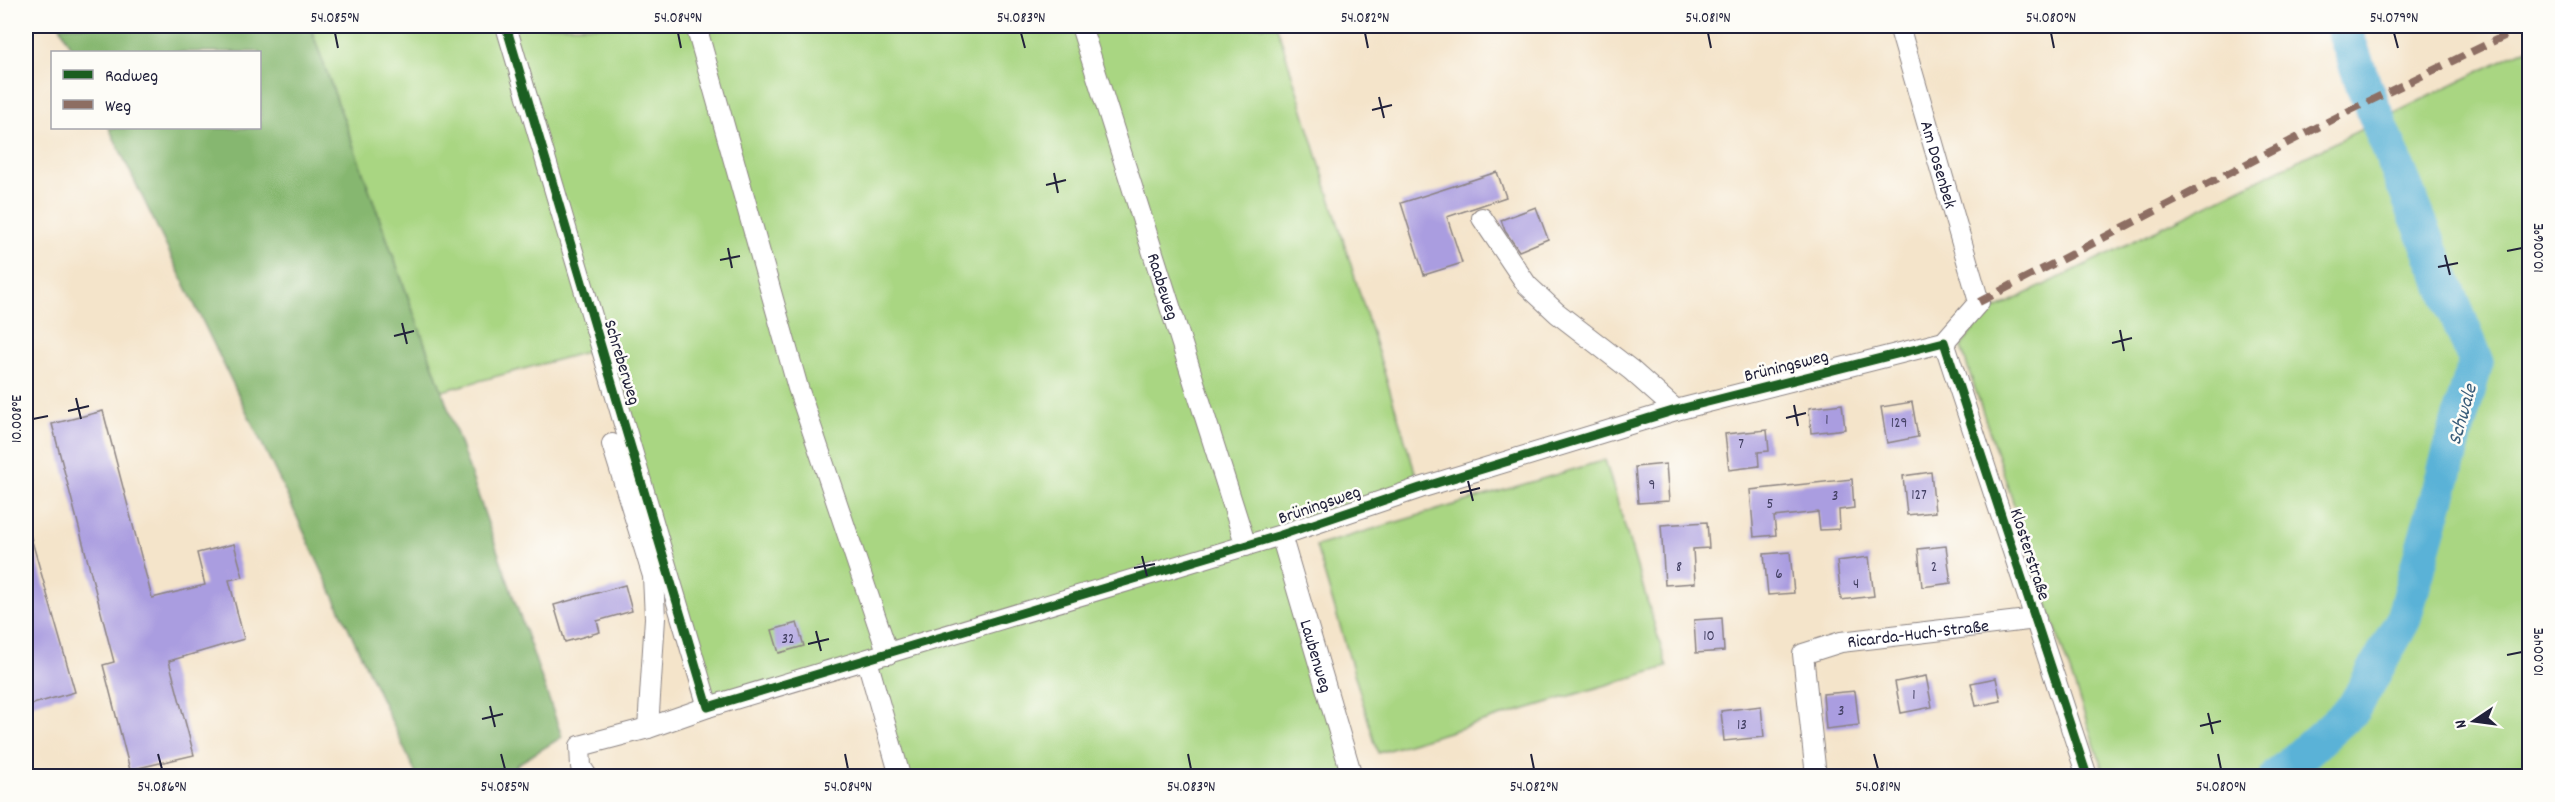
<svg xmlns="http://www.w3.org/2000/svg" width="2555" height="802" viewBox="0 0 2555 802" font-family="Dekko,sans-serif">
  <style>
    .green { fill: #a9d682; stroke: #667c5e; stroke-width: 1.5 }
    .forest { fill: #86b770; stroke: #546c56; stroke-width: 1.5 }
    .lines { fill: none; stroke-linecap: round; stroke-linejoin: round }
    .river { stroke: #5ab2d7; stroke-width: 36 }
    .building { fill: #aa9de0 }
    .minor-casing { stroke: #8b8382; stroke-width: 22 }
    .minor { stroke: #fff; stroke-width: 20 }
    .quiet { stroke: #8d6e63; stroke-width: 8; stroke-dasharray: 15 8; stroke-linecap: butt }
    .cycleway-casing { stroke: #fdfcf7; stroke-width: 13 }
    .cycleway { stroke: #1b5e20; stroke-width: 9 }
    .ticks { fill: none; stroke: #22223b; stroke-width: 2 }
    .labels { text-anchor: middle; stroke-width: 5; stroke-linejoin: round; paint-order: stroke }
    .number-label { font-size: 15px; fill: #444164 }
    .street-label { font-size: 18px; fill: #22223b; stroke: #fdfcf7 }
    .water-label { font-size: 20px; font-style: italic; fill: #385c79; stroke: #fdfcf7 }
    .neatline { fill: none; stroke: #22223b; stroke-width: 2 }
    .ticks-label { font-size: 15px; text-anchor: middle; fill: #22223b }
  </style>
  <rect width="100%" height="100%" fill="#fdfcf7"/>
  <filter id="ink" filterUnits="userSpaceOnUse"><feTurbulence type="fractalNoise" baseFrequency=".0167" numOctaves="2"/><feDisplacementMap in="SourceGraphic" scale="12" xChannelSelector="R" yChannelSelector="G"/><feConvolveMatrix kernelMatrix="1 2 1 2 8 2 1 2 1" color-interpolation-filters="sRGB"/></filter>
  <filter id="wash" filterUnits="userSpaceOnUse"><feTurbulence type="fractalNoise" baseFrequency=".008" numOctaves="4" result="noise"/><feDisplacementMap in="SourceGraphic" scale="24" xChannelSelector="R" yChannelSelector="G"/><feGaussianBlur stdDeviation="1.35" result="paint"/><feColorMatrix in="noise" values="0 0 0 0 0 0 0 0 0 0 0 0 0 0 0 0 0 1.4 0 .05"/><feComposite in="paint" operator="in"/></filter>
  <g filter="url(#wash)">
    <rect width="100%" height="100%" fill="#f4e4ca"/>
    <g class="green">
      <polygon points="310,26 1277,26 1420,488 1281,535 1352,776 900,776 867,660 708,707 601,348 442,391"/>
      <polygon points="2529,47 2529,776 2105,776 1961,347 1983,315"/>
      <polygon points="1605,460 1667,667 1378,753 1316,546"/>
    </g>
    <polygon class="forest" points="60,26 310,26 442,391 562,737 516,765 521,776 417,776 284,489 109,128 260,128 260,52 73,52"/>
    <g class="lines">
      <polyline class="river" points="2278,776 2354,708 2403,620 2476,361 2365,89 2343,26"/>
    </g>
    <g id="blocks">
      <g class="building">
        <polygon points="1497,172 1506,197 1447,217 1462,263 1424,275 1401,203"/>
        <polygon points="1536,207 1548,239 1519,251 1505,231 1501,220"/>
        <polygon points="1912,402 1918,437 1887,443 1881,407"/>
        <polygon points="1842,404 1845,429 1811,433 1809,408"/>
        <polygon points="103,411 152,598 205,585 197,553 234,544 243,577 229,580 244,639 169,661 194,755 130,770 103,665 114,662 52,424"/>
        <polygon points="1767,430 1769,451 1758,452 1759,466 1729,470 1725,434"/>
        <polygon points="1666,464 1669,501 1638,503 1635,467"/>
        <polygon points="1931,472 1935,512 1907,515 1903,476"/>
        <polygon points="1852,479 1854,508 1839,510 1840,529 1820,530 1818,512 1774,517 1776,535 1754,537 1750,490"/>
        <polygon points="1707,522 1709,548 1693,549 1695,583 1665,585 1661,525"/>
        <polygon points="26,534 30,534 75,692 26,706"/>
        <polygon points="1946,546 1951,583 1922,587 1918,549"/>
        <polygon points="1790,552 1794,593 1768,595 1764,554"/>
        <polygon points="1869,557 1874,596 1841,600 1837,561"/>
        <polygon points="625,585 632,611 597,621 600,632 565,642 554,605"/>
        <polygon points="1722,618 1724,651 1696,653 1694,620"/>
        <polygon points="797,623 804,646 779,653 772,630"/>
        <polygon points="1926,676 1932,707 1901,713 1895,682"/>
        <polygon points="1996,678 2001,701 1976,706 1971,683"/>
        <polygon points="1855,691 1859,725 1826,729 1823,694"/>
        <polygon points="1761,706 1764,737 1724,741 1721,711"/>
      </g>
    </g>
  </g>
  <g filter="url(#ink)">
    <use href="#blocks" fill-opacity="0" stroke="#8b8382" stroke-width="1.5"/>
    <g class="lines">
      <g class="minor-casing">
        <g id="minor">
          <polyline points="506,26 708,707"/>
          <polyline points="696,26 798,388 888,654"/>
          <path id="s1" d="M1081,26L1246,546"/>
          <path id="s2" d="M1899,26L1979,302L1944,342"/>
          <polyline points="1482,218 1527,285 1557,313 1631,370 1676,410"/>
          <polyline points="1944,342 2087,776"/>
          <polyline points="612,444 653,576 655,618 648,728"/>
          <path id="s3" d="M1281,535L1352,776"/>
          <polyline points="867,660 900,776"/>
          <polyline points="587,776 581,767 580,746 648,728 708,707 1281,535 1420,488 1676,410 1944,342"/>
          <path id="s4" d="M1816,776L1803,654L1841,642L2036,619"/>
        </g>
      </g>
      <use href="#minor" class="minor"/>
      <polyline class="quiet" points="1979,302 2351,110 2525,26"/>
      <g class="cycleway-casing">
        <polyline id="cycleway" points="506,26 708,707 1281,535 1420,488 1676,410 1944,342 2087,776"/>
      </g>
      <use href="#cycleway" class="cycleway"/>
    </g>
  </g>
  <path class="ticks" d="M335,33L338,48M678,33L681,48M1021,33L1025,48M1365,33L1368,48M1708,33L1711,48M2051,33L2054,48M2394,33L2398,48M1379,97L1384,118M1372,110L1392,105M1054,173L1058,193M1046,185L1066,180M728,248L732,268M2507,251L2522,248M2445,255L2450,275M720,260L740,256M2438,267L2458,263M402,323L407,344M2120,330L2124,351M394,336L414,331M2112,343L2132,338M76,398L81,419M1794,405L1798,426M68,411L89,406M1786,418L1806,413M33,419L48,416M1468,481L1473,501M1460,493L1480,488M1142,556L1147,576M1134,568L1155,564M816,631L821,651M808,644L829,639M2507,655L2522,652M490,706L495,727M2208,713L2213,734M482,719L503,714M2200,726L2221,721M158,754L162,769M501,754L505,769M845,754L848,769M1188,754L1191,769M1531,754L1534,769M1874,754L1878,769M2218,754L2221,769"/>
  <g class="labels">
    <g class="number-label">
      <text x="1827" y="424">1</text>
      <text x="1899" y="427">129</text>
      <text x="1741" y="448">7</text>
      <text x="1652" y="489">9</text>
      <text x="1919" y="499">127</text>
      <text x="1835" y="500">3</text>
      <text x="1770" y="508">5</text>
      <text x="1679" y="571">8</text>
      <text x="1934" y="571">2</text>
      <text x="1779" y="578">6</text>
      <text x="1856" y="588">4</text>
      <text x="1709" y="640">10</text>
      <text x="788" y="643">32</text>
      <text x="1914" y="699">1</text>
      <text x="1841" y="715">3</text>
      <text x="1742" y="729">13</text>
    </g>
    <g class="street-label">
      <text dy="6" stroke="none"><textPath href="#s2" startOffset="144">Am Dosenbek</textPath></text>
      <text dy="6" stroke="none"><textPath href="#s1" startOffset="273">Raabeweg</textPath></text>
      <text transform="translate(623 362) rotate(73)" y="6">Schreberweg</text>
      <text transform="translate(1786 365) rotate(-14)" y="6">Brüningsweg</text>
      <text transform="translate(1319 504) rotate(-19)" y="6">Brüningsweg</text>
      <text transform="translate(2031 554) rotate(72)" y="6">Klosterstraße</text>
      <text dy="6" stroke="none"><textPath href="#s4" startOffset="240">Ricarda-Huch-Straße</textPath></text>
      <text dy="6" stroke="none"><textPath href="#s3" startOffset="126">Laubenweg</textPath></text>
    </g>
    <g class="water-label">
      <text transform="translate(2461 414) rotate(-74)" y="7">Schwale</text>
    </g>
  </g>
  <rect width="2555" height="802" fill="none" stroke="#fdfcf7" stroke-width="66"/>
  <rect x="51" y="51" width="210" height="78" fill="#fdfcf7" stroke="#a5a5ac" stroke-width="1.5"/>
  <rect x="63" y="70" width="30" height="9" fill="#1b5e20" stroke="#a5a5ac" stroke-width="1.5"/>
  <text x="105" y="81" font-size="18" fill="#22223b">Radweg</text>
  <rect x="63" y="100" width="30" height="9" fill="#8d6e63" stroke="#a5a5ac" stroke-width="1.5"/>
  <text x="105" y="111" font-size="18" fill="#22223b">Weg</text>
  <g transform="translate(2474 721) rotate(257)" stroke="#fdfcf7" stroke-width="4.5" paint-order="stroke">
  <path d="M0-4.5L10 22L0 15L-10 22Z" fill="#22223b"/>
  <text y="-9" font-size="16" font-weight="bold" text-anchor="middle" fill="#22223b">N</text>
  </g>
  <rect x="33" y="33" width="2489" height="736" class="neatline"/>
  <g class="ticks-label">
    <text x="335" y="22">54.085°N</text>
    <text x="678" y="22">54.084°N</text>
    <text x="1021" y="22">54.083°N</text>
    <text x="1365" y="22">54.082°N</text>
    <text x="1708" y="22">54.081°N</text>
    <text x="2051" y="22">54.080°N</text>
    <text x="2394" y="22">54.079°N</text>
    <text transform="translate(2538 248) rotate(-90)" y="5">10.006°E</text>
    <text transform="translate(16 419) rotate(-90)" y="5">10.008°E</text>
    <text transform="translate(2538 652) rotate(-90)" y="5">10.004°E</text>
    <text x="162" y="791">54.086°N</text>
    <text x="505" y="791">54.085°N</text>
    <text x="848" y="791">54.084°N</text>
    <text x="1191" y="791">54.083°N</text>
    <text x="1534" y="791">54.082°N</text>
    <text x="1878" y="791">54.081°N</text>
    <text x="2221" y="791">54.080°N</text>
  </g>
</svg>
